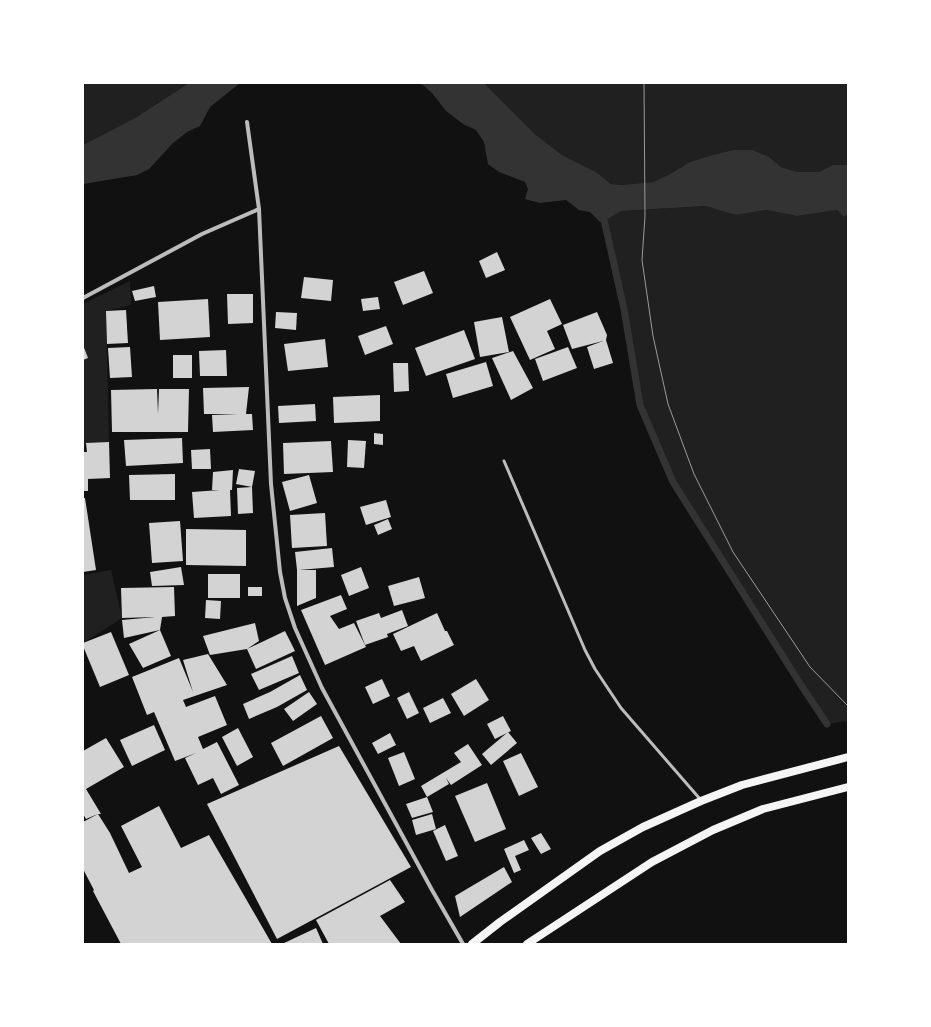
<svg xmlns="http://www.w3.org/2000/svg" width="931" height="1027" viewBox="0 0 931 1027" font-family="'DejaVu Sans',sans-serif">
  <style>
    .green { fill: #202020 }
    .water { fill: #333 }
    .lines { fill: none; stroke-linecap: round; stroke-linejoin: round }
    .stream { stroke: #333; stroke-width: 7 }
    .building { fill: #d3d3d3 }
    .service { stroke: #bcbcbc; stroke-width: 3 }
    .minor { stroke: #bcbcbc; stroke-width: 4 }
    .secondary { stroke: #f5f5f5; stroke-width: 8 }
    .tram { stroke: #9a9a9a; stroke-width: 1 }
  </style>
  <rect width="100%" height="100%" fill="#111"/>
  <g class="green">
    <polygon points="83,83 189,83 135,118 83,145"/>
    <polygon points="484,83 848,83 848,165 833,165 819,172 798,172 781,167 769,157 733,150 713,155 690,162 670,174 653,182 622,185 611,184 596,172 562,155 536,135"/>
    <polygon points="707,206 736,215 766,210 797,216 837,210 844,217 848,214 848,721 827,724 801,685 673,482 640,405 624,309 604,220 621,211"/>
    <polygon points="130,281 131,305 106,311 109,442 83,445 83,360 88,358 83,345 83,304"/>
    <polygon points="111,570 122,618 83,643 83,575"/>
  </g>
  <g class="water">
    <polygon points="189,83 240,83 210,107 200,126 187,132 173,143 149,169 137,175 83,184 83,145 135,118"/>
    <polygon points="417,83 484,83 536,135 562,155 596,172 611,184 622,185 653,182 670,174 690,162 713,155 733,150 752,150 769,157 781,167 798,172 819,172 833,165 848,165 848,214 844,217 837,210 797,216 766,210 736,215 706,206 621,211 609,218 600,222 590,212 579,210 566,200 540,203 525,199 528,189 525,182 499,172 488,164 484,142 476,130 463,124 446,111 432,93 423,85"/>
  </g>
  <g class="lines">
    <polyline class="stream" points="602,211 624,309 640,405 673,482 801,685 827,724"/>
  </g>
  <g class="building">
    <polygon points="497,252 505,270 486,278 479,261"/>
    <polygon points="424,271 433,293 403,305 394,282"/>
    <polygon points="304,277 333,280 331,301 301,298"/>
    <polygon points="154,286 156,297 135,301 132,291"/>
    <polygon points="227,294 253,294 253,323 228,324"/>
    <polygon points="378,297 380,309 363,311 361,299"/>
    <polygon points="208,299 210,337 160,340 158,302"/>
    <polygon points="550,299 562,324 547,331 555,349 530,360 510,317"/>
    <polygon points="126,310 128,343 107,344 106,311"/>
    <polygon points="276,312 297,313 296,330 275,328"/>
    <polygon points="597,312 607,335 606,340 613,363 594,369 587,347 603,341 572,349 563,325"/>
    <polygon points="502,317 509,352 480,357 474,322"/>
    <polygon points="386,326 393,344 365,355 358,336"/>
    <polygon points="464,330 475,359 426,376 415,348"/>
    <polygon points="325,339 328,367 288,371 284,344"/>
    <polygon points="83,345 88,358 83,360"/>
    <polygon points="130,347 132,377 110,378 108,348"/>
    <polygon points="568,347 577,368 543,381 535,359"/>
    <polygon points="226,350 227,376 200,376 199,351"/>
    <polygon points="513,351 533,388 511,400 492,358"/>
    <rect x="173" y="355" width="19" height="23"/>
    <polygon points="486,362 493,386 453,398 446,374"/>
    <polygon points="393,363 408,363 409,391 394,392"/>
    <polygon points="249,387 246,414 252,414 253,430 213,432 212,415 238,414 204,414 203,388"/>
    <polygon points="157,389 158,414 159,389 189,389 188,432 112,432 111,390"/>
    <polygon points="380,395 380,421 334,423 333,397"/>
    <polygon points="315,404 316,421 279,423 278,406"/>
    <polygon points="374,433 383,434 383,445 374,444"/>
    <polygon points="182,438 183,463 126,466 124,440"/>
    <polygon points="348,440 366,441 364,468 347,467"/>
    <polygon points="331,441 333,472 284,474 283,443"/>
    <polygon points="109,442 110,478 88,479 88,491 83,491 83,452 87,452 86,443"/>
    <polygon points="210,449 211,469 192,469 191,450"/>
    <polygon points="239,469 255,471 252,487 236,484"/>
    <polygon points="233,470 232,490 230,490 231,516 194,518 192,492 220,490 212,490 213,472"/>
    <polygon points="175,474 175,500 130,500 129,475"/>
    <polygon points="309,475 317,503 290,511 282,482"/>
    <polygon points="252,487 253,513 238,514 237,488"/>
    <polygon points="83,498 85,498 96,570 83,572"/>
    <polygon points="386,500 391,517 366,525 360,507"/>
    <polygon points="325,513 327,546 292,548 290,515"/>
    <polygon points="388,519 392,529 378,535 374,525"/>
    <polygon points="180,521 183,561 152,563 149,523"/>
    <polygon points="186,529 246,530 246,566 186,565"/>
    <polygon points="332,548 334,567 299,570 316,570 316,598 297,606 297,570 295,552"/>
    <polygon points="181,567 184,585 152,586 150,572"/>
    <polygon points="361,567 369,588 349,596 341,575"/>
    <rect x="208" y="574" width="32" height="24"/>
    <polygon points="419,577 425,598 394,606 388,586"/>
    <polygon points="174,587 175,616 162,617 160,630 171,656 143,668 129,644 160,630 124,638 122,620 155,617 122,618 121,588"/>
    <rect x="248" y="587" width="14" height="9"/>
    <polygon points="341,595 347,609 330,616 339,629 354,623 366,647 325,665 301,610"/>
    <polygon points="206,600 221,601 220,619 205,618"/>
    <polygon points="402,610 408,626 387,634 388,637 365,645 356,621 379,613 381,618"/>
    <polygon points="437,613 445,631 447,631 454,645 421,661 414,646 401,651 393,634"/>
    <polygon points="255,623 259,641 247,649 285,631 295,651 256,669 247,649 210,655 203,636"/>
    <polygon points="111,632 129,675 100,687 83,646 83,643"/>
    <polygon points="208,654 227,685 183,700 186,707 215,696 227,725 198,737 203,749 217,742 239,785 221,794 213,778 198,785 185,758 196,753 175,761 154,712 147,715 132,677 179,658 193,692 183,660"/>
    <polygon points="292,656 299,673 259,690 251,674"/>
    <polygon points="300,675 307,690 277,707 249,719 243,704 270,692"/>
    <polygon points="382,679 390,696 373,704 365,687"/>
    <polygon points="476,679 489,700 464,716 451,694"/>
    <polygon points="309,692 317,704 293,721 284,709"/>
    <polygon points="409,692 419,713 407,719 397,698"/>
    <polygon points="443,698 451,713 430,723 423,708"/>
    <polygon points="321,716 333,738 283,766 271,743"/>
    <polygon points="503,716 511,731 495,739 487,724"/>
    <polygon points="154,725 165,750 132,766 120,740"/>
    <polygon points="238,728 253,757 237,766 222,737"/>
    <polygon points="508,732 517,743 491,765 482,754"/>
    <polygon points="390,733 396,745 378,754 372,743"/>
    <polygon points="106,738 124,767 86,789 101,814 98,814 110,833 129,873 142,867 121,826 159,806 181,848 209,835 272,944 121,944 93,891 94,890 83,869 83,822 98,814 86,819 83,814 83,751"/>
    <polygon points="468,744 482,765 451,785 446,778 449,784 427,797 421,786 461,762 454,753"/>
    <polygon points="339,746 411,867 277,939 207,804"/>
    <polygon points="404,752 415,779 399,786 388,758"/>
    <polygon points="521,753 538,787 519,796 503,761"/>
    <polygon points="487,783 506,829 475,842 455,796"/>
    <polygon points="427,797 433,812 412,818 406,804"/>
    <polygon points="432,814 436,829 416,835 412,820"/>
    <polygon points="445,825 458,856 446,861 433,831"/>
    <polygon points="541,833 551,849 541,854 531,838"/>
    <polygon points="524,840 529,850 515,856 521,870 514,873 504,849"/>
    <polygon points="504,867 512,882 460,917 455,896"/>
    <polygon points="390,880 405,902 380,916 401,944 329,944 316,920"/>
    <polygon points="316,928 323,944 282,944"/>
  </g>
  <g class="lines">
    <polyline class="service" points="504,461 585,650 595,669 621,708 700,799"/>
    <g class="minor">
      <polyline points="247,122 259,209 271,484 280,572 285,598 295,628 322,688 432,890 463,944"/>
      <polyline points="83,298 202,234 259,209"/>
    </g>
    <g class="secondary">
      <polyline points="472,944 500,922 600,851 643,827 701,801 742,785 848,757"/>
      <polyline points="527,944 652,862 713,830 763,809 848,787"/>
    </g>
    <polyline class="tram" points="644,83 645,216 642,260 653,336 668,404 694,474 733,552 810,667 848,706"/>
  </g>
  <rect width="931" height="1027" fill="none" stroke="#ffffff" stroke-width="168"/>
</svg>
